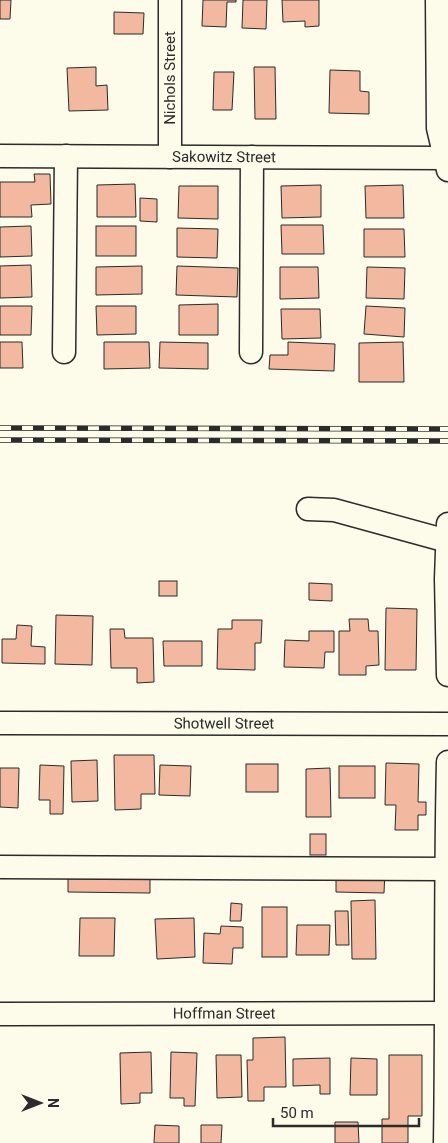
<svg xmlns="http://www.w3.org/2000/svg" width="448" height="1143" viewBox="0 0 448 1143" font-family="Roboto,sans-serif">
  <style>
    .building { fill: #f2b8a0; stroke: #2b2b2b }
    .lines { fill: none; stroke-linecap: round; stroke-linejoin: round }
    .minor-casing { stroke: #2b2b2b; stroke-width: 25 }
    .minor { stroke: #fdfbea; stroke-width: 22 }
    .rail-casing { stroke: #2b2b2b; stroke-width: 5.5 }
    .rail { stroke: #fdfbea; stroke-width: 4; stroke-dasharray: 11; stroke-linecap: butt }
    .labels { text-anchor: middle; stroke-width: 4; stroke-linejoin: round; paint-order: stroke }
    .street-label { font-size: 15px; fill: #2b2b2b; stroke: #fdfbea }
  </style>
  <rect width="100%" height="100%" fill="#fdfbea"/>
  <g class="building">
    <polygon points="0,0 11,0 10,19 0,19"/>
    <polygon points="203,0 236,0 236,2 227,2 226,27 202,26"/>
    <polygon points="243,0 267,0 266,29 242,28"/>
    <polygon points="282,0 319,0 319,26 305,27 305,21 283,22"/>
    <polygon points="114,12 144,13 143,34 114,34"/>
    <polygon points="96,67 96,86 107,85 108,110 69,111 67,68"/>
    <polygon points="254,67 275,67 276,119 255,119"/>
    <polygon points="330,70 360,71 360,91 369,92 369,114 329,113"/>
    <polygon points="214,72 234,72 232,110 213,110"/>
    <polygon points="34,174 50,174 51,204 31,205 32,217 0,217 0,182 35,182"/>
    <polygon points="135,184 136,217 97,217 97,185"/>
    <polygon points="321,185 321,217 282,218 281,186"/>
    <polygon points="403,185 404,218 366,218 365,186"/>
    <polygon points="179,186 218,186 218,219 178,218"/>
    <polygon points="140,198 157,199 157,222 140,221"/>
    <polygon points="281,225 323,225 324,254 282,254"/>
    <polygon points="31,226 32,256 0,257 0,227"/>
    <rect x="96" y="226" width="40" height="30"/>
    <polygon points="177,228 218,229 217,258 177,257"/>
    <polygon points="364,229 404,229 405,257 364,257"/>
    <polygon points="31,265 32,297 0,298 0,266"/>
    <polygon points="142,266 142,294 96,295 96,267"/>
    <polygon points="177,266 238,268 237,297 176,295"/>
    <polygon points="280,267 318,267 319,298 280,299"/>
    <polygon points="367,267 405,268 404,299 366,298"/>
    <polygon points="218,304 218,335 179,335 179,305"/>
    <polygon points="0,306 32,306 31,335 0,335"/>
    <polygon points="96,306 136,306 136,334 97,335"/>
    <polygon points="366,306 405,308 404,337 364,334"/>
    <polygon points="281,309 320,309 321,338 282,339"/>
    <polygon points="0,342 22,342 23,368 0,368"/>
    <polygon points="104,342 149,342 150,368 104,369"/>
    <polygon points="160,342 208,343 208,369 159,368"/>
    <polygon points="288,342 335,344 334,371 269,369 270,355 288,355"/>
    <polygon points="403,342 404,382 359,382 359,343"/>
    <rect x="159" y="581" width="18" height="15"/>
    <polygon points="309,583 332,584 332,601 309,600"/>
    <polygon points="386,608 417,609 416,670 385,670"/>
    <polygon points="56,615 93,616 92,665 55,664"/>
    <polygon points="349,619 368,619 369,631 378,631 379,665 366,666 366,675 339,675 339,631 350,631"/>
    <polygon points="232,620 262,620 261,643 255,643 255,670 217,669 218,629 232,629"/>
    <polygon points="17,625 32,626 31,646 45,647 45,664 2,663 2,639 16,639"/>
    <polygon points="110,629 124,629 125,638 153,638 154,682 137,683 137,668 111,668"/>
    <polygon points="309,631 334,631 334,652 325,652 324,668 284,667 285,640 309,641"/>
    <polygon points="163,641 202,641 202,666 164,666"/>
    <polygon points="114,755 154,755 155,794 141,794 141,809 115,810"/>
    <polygon points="97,760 98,801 72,802 71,761"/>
    <polygon points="386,763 419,764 418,802 426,802 426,815 418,815 418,830 395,830 396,805 385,805"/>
    <rect x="246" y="764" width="32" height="28"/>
    <polygon points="40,765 64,766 63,814 50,814 50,800 39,800"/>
    <polygon points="160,765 191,766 190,796 159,795"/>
    <rect x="339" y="766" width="36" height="32"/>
    <polygon points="0,768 19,768 18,808 0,807"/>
    <polygon points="330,768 331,817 306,817 306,769"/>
    <rect x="310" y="834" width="16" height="21"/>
    <polygon points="68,868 150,870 150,893 68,892"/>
    <polygon points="336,869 385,870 384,893 336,892"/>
    <polygon points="375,900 376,959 352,959 351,901"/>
    <polygon points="231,903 242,904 241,921 230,921"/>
    <rect x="262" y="907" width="25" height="50"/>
    <polygon points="335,911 348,911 349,945 336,945"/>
    <polygon points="80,918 115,918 114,956 79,956"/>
    <polygon points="194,918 195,957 157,959 155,919"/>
    <polygon points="297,925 330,925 329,955 296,955"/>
    <polygon points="221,926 243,927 243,948 233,948 232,964 203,963 204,933 220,934"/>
    <polygon points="285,1037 286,1087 264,1087 264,1101 248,1101 247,1060 253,1060 253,1038"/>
    <polygon points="151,1052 152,1093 140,1093 140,1103 121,1104 120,1053"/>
    <polygon points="171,1052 197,1053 195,1106 184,1106 184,1098 170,1098"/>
    <polygon points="216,1055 241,1055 242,1097 217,1098"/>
    <polygon points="389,1055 422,1055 422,1116 408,1116 408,1143 382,1143 382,1119 389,1119"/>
    <polygon points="330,1058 330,1094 320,1094 320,1085 293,1086 293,1059"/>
    <polygon points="351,1058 377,1059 377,1095 350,1095"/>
    <polygon points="335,1122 358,1122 359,1143 335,1143"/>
    <polygon points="155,1125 179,1126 179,1143 154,1143"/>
    <polygon points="201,1125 222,1125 221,1143 201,1143"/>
  </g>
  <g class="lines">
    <g class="minor-casing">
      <g id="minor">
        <polyline points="437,0 438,128 448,170"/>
        <path id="s1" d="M0,156L448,158"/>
        <polyline points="170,157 170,0"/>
        <polyline points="64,352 66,156"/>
        <polyline points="251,352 252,157"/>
        <polyline points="308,509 334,510 447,541"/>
        <polyline points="448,524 446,579 448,675"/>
        <path id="s2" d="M0,723L448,724"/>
        <polyline points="0,867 448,869"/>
        <path id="s3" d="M0,1014L448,1013"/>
        <path d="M445,1143C447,1016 445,889 448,762"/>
      </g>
    </g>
    <use href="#minor" class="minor"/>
    <g class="rail-casing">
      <g id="rail">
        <polyline points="0,428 448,429"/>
        <polyline points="0,440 448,441"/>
      </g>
    </g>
    <use href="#rail" class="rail"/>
  </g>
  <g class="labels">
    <g class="street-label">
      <text transform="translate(170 78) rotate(-90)" y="5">Nichols Street</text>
      <text dy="5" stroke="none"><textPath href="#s1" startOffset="224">Sakowitz Street</textPath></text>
      <text dy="5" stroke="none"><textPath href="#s2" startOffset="224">Shotwell Street</textPath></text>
      <text dy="5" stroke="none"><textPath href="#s3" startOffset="224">Hoffman Street</textPath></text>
    </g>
  </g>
  <g transform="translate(40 1103) rotate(90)" stroke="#fdfbea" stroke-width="4" paint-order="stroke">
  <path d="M0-4L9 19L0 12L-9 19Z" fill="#2b2b2b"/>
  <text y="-8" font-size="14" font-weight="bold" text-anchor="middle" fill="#2b2b2b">N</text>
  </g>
  <path d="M273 1118v8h146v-8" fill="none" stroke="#2b2b2b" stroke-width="2.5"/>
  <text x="280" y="1118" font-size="15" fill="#2b2b2b" stroke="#fdfbea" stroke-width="4" paint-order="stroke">50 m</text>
</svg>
